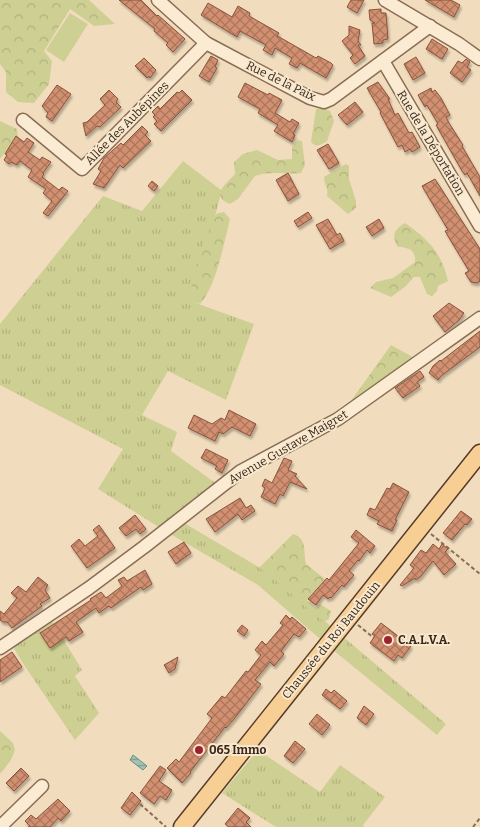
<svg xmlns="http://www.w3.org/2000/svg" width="480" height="827" viewBox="0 0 480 827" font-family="Bitter,serif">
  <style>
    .grass { fill: url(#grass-tufts) }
    .forest { fill: url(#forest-crowns) }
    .garden { fill: #cecf92 }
    .water { fill: url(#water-rules); stroke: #699083 }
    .building { fill: url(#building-cross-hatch); stroke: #8b523a; filter: url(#shadow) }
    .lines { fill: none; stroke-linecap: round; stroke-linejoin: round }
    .minor-casing { stroke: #8a6d56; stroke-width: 15 }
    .major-casing { stroke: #573b2a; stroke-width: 19 }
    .path { stroke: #8a6d56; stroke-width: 2; stroke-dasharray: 4 2.5; stroke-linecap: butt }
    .minor { stroke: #fbebd2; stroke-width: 12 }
    .major { stroke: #f7ce93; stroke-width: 16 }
    .poi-dot { fill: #9d222e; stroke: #f8e8ce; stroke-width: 2 }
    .labels { text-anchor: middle; stroke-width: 4; stroke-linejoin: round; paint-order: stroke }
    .street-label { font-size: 12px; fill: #39271b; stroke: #f8e8ce }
    .poi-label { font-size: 12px; font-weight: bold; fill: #39271b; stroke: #f8e8ce; text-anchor: start }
  </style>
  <defs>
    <pattern id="grass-tufts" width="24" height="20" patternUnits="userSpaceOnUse" patternTransform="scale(1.25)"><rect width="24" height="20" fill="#cecf92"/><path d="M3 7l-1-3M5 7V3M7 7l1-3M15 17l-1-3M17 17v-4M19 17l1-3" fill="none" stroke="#b2b27d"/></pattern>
    <pattern id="forest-crowns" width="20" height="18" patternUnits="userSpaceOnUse" patternTransform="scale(1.25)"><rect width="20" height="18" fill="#cecf92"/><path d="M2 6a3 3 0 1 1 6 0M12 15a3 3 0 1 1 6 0" fill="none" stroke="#b2b27d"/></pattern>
    <pattern id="water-rules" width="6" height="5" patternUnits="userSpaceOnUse" patternTransform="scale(1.25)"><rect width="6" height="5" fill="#a2c2b5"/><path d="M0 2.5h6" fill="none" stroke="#859e92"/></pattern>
    <pattern id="building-cross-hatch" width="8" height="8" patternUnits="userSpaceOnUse" patternTransform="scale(1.25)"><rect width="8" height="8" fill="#d29071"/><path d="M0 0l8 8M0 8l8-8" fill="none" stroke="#ab765c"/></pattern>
    <filter id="shadow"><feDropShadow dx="1.5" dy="3" stdDeviation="1" flood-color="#0004"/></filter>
  </defs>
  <rect width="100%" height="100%" fill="#f1ddbe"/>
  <g class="grass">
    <polygon points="183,161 221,190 220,197 193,302 254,324 226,400 168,371 142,415 177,432 171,451 221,487 179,520 267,572 446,724 437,735 327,645 258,585 165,531 98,489 123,449 0,385 0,324 103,196 142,211"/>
    <polygon points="51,619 82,670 75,676 99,713 75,740 22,662 12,645"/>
    <polygon points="258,750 320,792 340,765 385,797 363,825 364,827 276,827 222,793"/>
  </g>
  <g class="forest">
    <polygon points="0,0 89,0 115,24 94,26 70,9 44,51 52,61 49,84 34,103 18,102 6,92 6,72 0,64"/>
    <path d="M323,108L330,111L334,121L327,141C321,145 316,148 311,142L316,109Z"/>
    <polygon points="0,121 17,129 18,137 0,159"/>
    <path d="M298,140L302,141L305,165L301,173C284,175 273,170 255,176L238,199L230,204C209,196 226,184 235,174L234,162L243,154L257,150L278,160L292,159V147Z"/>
    <path d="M346,164L349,166V179L356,201V208L348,214L327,196C329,189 324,184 324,177Z"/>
    <path d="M224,212L230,219C224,243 216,287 200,304L193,302C185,283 208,233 216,214Z"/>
    <path d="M405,223C428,239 442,253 448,281L438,286L437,291L432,296L427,294L420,277H414L406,286L391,297L370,288L376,282L393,278L415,262C416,251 409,247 398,247C391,236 394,229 405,223Z"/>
    <polygon points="391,345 420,361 338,419"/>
    <path d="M293,534C308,539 303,552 306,564L325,579L317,591L313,592L307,600L316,608L320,604L331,611L329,619L324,622L267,573L259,568Z"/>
    <polygon points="0,731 13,743 15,750 11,760 0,774"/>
  </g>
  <polygon class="garden" points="70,13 88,24 64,62 46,50"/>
  <polygon class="water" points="133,755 147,766 143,770 130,760"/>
  <g class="building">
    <polygon points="119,0 141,0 157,16 158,15 185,39 173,52 166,45 168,43 154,31 155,29"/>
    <polygon points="351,0 364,0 357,13 347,7"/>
    <polygon points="425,0 451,0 460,5 454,17"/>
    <polygon points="208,3 232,17 238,6 250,13 249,16 279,33 277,36 281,38 316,58 318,56 331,63 333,65 326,78 300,63 297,68 289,64 292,58 275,48 272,55 263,50 266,45 240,31 237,37 201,15"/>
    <polygon points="381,9 381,13 386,13 388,39 383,40 383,43 374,44 372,23 375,23 370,20 369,10"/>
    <polygon points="349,26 360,30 358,41 361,45 358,45 365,56 355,64 350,58 353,55 342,41 349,35"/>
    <polygon points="432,39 448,49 442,59 426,49"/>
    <polygon points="211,56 218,60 215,67 217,68 209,82 199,76"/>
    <polygon points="416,57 425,73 413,80 404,64"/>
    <polygon points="144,58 156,70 150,78 149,76 147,78 135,66"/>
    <polygon points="466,59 470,62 467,67 471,70 462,82 450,73 458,61 462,63"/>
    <polygon points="378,82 390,99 388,99 395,115 398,113 409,133 412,132 420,147 412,152 410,149 405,152 402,145 398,147 380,113 381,112 367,88"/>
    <polygon points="245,83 268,95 269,93 282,100 275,113 290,122 292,119 299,123 293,134 295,135 292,142 274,131 278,125 258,113 260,109 238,97"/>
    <polygon points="57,85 71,94 52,121 46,117 48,113 42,106"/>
    <polygon points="431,88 432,92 435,90 441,98 450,115 446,117 449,123 463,145 462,146 480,177 480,196 467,173 465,175 462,171 436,125 438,124 427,105 425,107 418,95"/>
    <polygon points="109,90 118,99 116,102 121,107 100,127 97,126 86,136 83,123 87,122 105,105 100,99"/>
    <polygon points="182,90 192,100 161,131 154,124 157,121 153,117 155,115 152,112 158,106 160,109 177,92 179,93"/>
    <polygon points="355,102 363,112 347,125 338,115"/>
    <polygon points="142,126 148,132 145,135 151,141 123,168 120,165 104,188 93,184 101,171 98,169 104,158 121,143 123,145"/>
    <polygon points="16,136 24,142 27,138 34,143 28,152 40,160 42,157 51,162 43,173 44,174 42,177 59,190 62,187 68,191 48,216 43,213 52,201 43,193 46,189 28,177 32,170 20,161 17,165 11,162 9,164 4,160 7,155 5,154"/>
    <polygon points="328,144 339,163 329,169 317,150"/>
    <polygon points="288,173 299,194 288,201 276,180"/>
    <polygon points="435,179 480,249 480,281 477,283 471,282 465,273 469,271 445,231 448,230 422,186"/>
    <polygon points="152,181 158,186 154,191 148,186"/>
    <polygon points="308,212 312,218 298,227 294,221"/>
    <polygon points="328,219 337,235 340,233 344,241 330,249 316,225"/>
    <polygon points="379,219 384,228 372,236 366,227"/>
    <polygon points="449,303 464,313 459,320 445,332 433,316"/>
    <polygon points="480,331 480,347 441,376 438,380 429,373 433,366 440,360 441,361"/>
    <polygon points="420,371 424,377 417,382 420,386 403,398 395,388"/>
    <polygon points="229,410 256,424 250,436 232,427 223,434 219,432 215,441 188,428 194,415 212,424 221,418 225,420"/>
    <polygon points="206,449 228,460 222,473 215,469 217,466 201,458"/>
    <polygon points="284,458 292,461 288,470 297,474 295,476 307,489 290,482 283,496 280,494 275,504 261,497 265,488 262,486 265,479 272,483"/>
    <polygon points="393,483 409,492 395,520 397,520 392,531 377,524 379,521 367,515 370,508 375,510 387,488 390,489"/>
    <polygon points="240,498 246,508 251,505 255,511 242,520 238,514 215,532 206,519"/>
    <polygon points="461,511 472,519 467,525 465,524 452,540 443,533"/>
    <polygon points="135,515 146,529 140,534 136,529 126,536 119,528"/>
    <polygon points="99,525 115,548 87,568 71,546 79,539 85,546 98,536 93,530"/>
    <polygon points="356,530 375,546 370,553 367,550 359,561 358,560 349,571 354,575 344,587 342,585 331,598 330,597 328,599 323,595 316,605 308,599 327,578 329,580 359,543 351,537"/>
    <polygon points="184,542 191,553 176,564 168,552"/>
    <polygon points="433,544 439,549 442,544 448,549 445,552 456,564 444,575 433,561 421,576 416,580 415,578 402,586 400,585 414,568 410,565 421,550 426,553"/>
    <polygon points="145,570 152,584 143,590 141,587 111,608 109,606 99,613 96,608 76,622 83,632 69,641 66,637 50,648 40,633 91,600 90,599 101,592 106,598 122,586 118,580 124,577 127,581"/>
    <polygon points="38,577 48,585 45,590 50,598 40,604 42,606 12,628 7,622 3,622 0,620 0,611 4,614 17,598 11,593 18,586 26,592"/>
    <polygon points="286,615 290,619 292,617 306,629 299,637 294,634 281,651 284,654 274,666 270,662 255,680 261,684 234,719 226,728 225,727 190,772 191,773 182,783 167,768 176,759 179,762 212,718 207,714 222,696 225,698 246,671 248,672 261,655 255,650 262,641 266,645 283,625 280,623"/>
    <polygon points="381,623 411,646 402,658 398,655 394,661 370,643 375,636 372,634"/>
    <polygon points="242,625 248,630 244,636 237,631"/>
    <polygon points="12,652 22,667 0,682 0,660"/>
    <polygon points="178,657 175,669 169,673 164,665"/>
    <polygon points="326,689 331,693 334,690 347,701 340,709 322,695"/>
    <polygon points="364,706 374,714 366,725 357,718"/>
    <polygon points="317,714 330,725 322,735 309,724"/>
    <polygon points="295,741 305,749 293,763 284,756"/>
    <polygon points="160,766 166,770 159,781 172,790 166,800 160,796 154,804 140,793"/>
    <polygon points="21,768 29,776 14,791 6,783"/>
    <polygon points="132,792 141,801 130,815 121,808"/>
    <polygon points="58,799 70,811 61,821 58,818 50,827 28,827 30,826 25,821 31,815 36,819"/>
    <polygon points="238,808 250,818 246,822 251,827 229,827 225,824"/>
  </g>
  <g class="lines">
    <g class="minor-casing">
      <g id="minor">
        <polyline points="158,0 206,43 310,98 324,102 331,99 430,26"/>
        <polyline points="385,0 459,44 480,59"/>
        <polyline points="383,61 480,226"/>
        <polyline points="23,120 82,169 206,43"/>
        <polyline points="0,648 89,588 144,547 241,471 338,419 480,318"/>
        <polyline points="0,827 42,786"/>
      </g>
    </g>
    <g class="major-casing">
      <polyline id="major" points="182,827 480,453"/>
    </g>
    <g class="path">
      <polyline points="431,534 480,574"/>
      <polyline points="358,625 374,638"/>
      <polyline points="140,804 166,827"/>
      <polyline points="473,827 480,818"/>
    </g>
    <use href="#minor" class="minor"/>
    <use href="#major" class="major"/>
  </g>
  <g class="poi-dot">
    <circle cx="388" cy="640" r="5"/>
    <circle cx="199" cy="750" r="5"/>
  </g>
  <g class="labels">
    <g class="street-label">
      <text transform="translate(281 81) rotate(26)" y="4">Rue de la Paix</text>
      <text transform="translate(127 123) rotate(-45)" y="4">Allée des Aubépines</text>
      <text transform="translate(431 143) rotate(59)" y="4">Rue de la Déportation</text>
      <text transform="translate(288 447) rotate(-30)" y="4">Avenue Gustave Maigret</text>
      <text transform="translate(331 640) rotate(-51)" y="4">Chaussée du Roi Baudouin</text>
    </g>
    <g class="poi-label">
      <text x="398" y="644">C.A.L.V.A.</text>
      <text x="209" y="754">065 Immo</text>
    </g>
  </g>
</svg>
